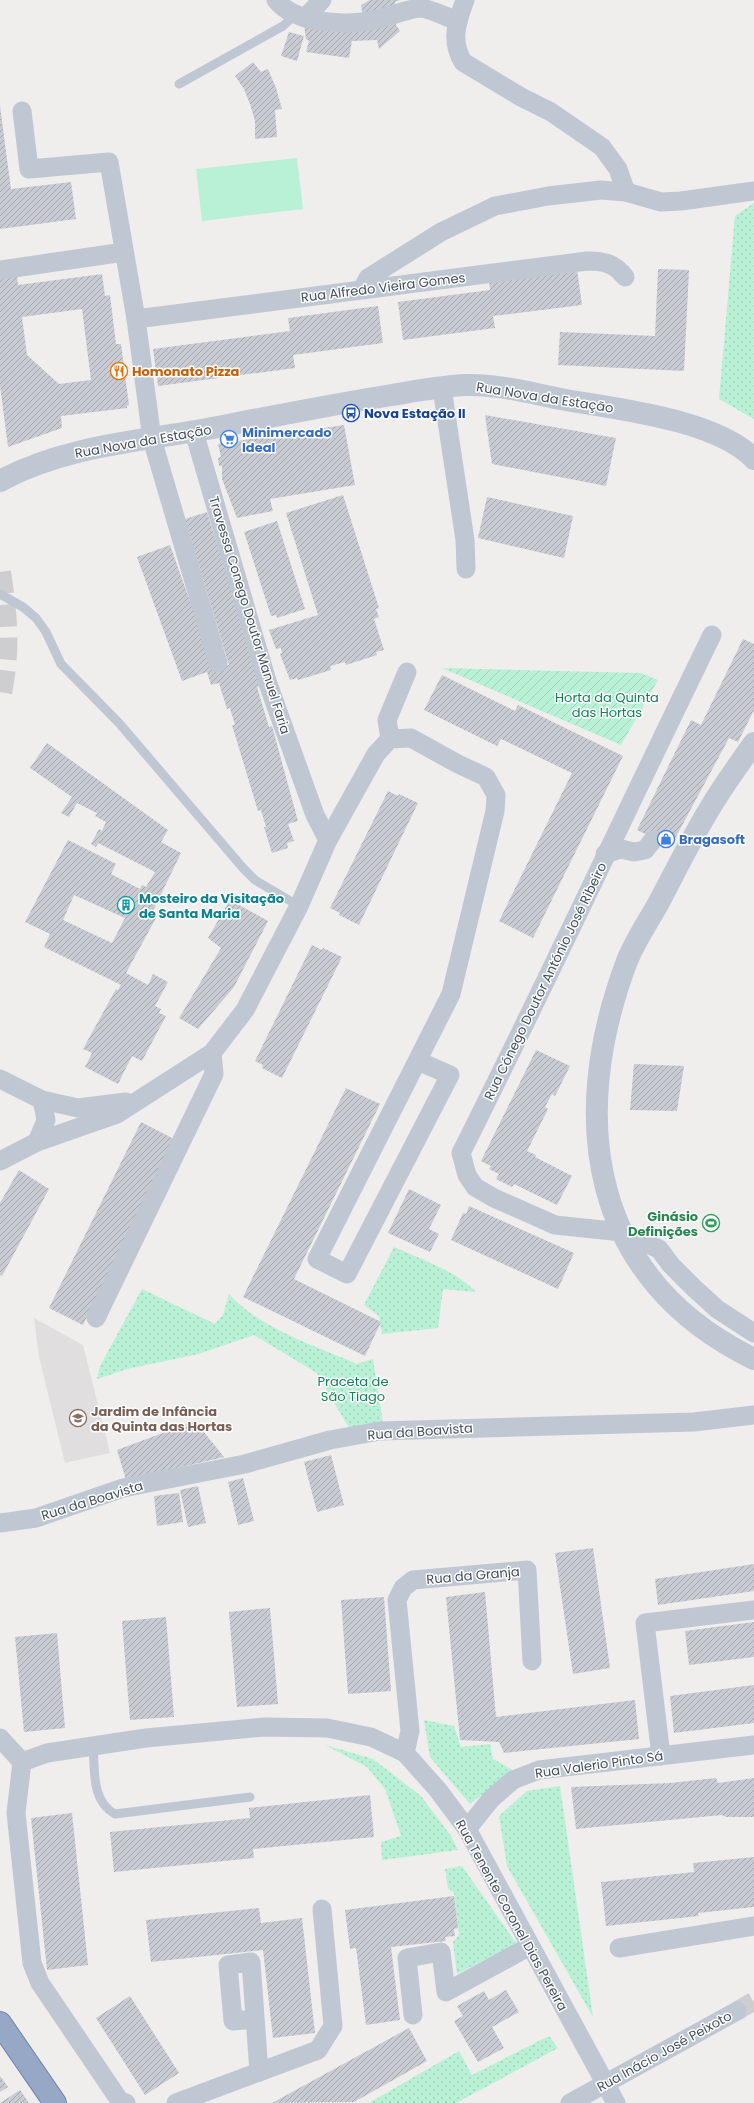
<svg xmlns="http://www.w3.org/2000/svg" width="754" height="2103" viewBox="0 0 754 2103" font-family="Poppins,sans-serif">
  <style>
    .education { fill: #e1dedf }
    .grass { fill: url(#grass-dots) }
    .garden { fill: url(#garden-furrows) }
    .pitch { fill: #b8f1d5 }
    .building { fill: url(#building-hatch); fill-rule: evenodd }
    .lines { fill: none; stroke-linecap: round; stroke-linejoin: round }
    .minor-tunnel { stroke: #cecdd0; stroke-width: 19; stroke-dasharray: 19 10; stroke-linecap: butt }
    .trunk-tunnel { stroke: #cecdd0; stroke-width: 22; stroke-dasharray: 22 11; stroke-linecap: butt }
    .trunk-casing { stroke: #6d83ab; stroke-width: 24 }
    .service { stroke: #bfc7d3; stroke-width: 9 }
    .minor { stroke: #bfc7d3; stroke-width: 19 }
    .tertiary { stroke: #bfc7d3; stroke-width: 22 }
    .trunk { stroke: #96a8c6; stroke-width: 22 }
    .labels { text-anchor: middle; stroke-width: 3; stroke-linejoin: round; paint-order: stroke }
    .street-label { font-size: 13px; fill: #444e5b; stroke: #fff }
    .food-label { font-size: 13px; font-weight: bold; fill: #c56008; stroke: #fff; text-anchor: start }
    .transit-label { font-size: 13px; font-weight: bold; fill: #164399; stroke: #fff; text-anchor: start }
    .shop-label { font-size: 13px; font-weight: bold; fill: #366cbe; stroke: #fff; text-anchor: start }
    .park-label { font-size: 13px; fill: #128056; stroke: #fff }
    .culture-label { font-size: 13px; font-weight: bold; fill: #0d838f; stroke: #fff; text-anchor: start }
    .leisure-label { font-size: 13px; font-weight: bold; fill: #27864d; stroke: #fff; text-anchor: end }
    .education-label { font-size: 13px; font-weight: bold; fill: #785e54; stroke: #fff; text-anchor: start }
  </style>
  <defs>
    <pattern id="grass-dots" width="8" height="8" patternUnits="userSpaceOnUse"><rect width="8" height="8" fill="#b8f1d5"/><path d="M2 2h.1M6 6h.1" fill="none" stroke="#9fd0b9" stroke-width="1.8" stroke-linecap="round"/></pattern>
    <pattern id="garden-furrows" width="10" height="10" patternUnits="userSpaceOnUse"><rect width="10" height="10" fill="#b8f1d5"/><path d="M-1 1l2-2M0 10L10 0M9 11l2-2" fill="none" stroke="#9fd0b9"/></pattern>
    <pattern id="building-hatch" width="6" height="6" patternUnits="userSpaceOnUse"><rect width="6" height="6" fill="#c9cbd3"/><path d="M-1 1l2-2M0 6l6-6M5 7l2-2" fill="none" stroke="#a5a7ae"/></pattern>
  </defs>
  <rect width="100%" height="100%" fill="#f0eded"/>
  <polygon class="education" points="34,1318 83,1345 110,1453 65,1463 39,1357"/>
  <g class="grass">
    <polygon points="754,203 754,419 719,399 735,216"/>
    <path d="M394,1247C422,1260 455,1270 476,1292L443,1289L438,1328L382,1334L379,1316L364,1305Z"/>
    <path d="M142,1289L215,1324L223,1315L229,1294C259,1328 315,1346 357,1364L373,1359L383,1423L349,1428L317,1373L254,1335L198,1354L127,1369L97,1379L100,1366Z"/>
    <polygon points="424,1720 454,1726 461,1747 490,1744 493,1759 513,1770 470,1804 430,1757"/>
    <polygon points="325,1745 373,1759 421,1796 451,1836 458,1850 382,1860 381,1842 401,1836 385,1789 367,1767"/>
    <polygon points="560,1786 593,2017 507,1866 499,1816 527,1791"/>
    <polygon points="462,1866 516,1943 457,1974 453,1942 459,1935 454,1893 448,1888 445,1869"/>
    <polygon points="549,2036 558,2048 456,2103 369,2103 459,2051 472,2075"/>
  </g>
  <polygon class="garden" points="442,668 641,673 658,680 621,745"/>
  <polygon class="pitch" points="297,158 303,209 202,221 196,169"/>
  <g class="building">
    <polygon points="370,0 400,0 395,2 396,9 363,18 361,5"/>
    <polygon points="393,20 400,31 379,49 377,40 352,41 349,58 306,52 309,41 306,39 304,25"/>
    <polygon points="289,32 304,36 297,61 281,56"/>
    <polygon points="253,62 261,72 268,69 276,88 282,109 275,110 277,137 255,139 255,121 250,104 244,89 235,76"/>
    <polygon points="0,106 11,189 71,182 76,219 0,229"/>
    <polygon points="577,269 582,305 493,316 495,328 403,340 398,302 490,290 489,280"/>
    <polygon points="658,269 689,270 684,371 558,365 560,332 655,336"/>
    <path d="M102,274L105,296L110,295L116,344H121L129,405L127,406V408L61,416L62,428L8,447L0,386V279L17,276L18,285ZM82,309L91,380L59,384L27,355L22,317Z"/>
    <polygon points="378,306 383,343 293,355 295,368 158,386 153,349 290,331 288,318"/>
    <polygon points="485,415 616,438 606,486 492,464"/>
    <polygon points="344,425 355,485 270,499 273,511 237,518 222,479 222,466 219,466 218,458 221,457 218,444"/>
    <polygon points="343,495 379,608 376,609 379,617 374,619 384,650 376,652 377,655 346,665 345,662 330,666 331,670 298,680 297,678 290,680 280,654 282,653 281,648 276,649 269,630 318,615 286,513"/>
    <polygon points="487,497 573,516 564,558 478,538"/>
    <polygon points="207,512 257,671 259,686 257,687 269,727 272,726 298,821 288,824 294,841 287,843 288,848 272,853 264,827 266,827 261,810 258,811 232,725 235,725 230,708 227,709 219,683 211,685 207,672 182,681 137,557 170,545 214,669 229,665 185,519"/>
    <polygon points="277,521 305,609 277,618 276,615 271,616 244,532"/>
    <polygon points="743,639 754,644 754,710 738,742 729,738 671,846 637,830 691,720 701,725"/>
    <polygon points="442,675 515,711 518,705 623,756 533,938 499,921 572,773 501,739 497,746 424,710"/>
    <path d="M47,743L168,830L161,842L181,853L151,915L156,918L126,973L148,985L153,974L168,982L155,1006L161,1009L159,1013L166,1016L142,1061L132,1056L118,1084L85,1067L92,1053L83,1049L116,989L118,990L121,985L44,947L50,934L25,922L68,840L116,864L111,874L140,889L142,885L146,887L155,872L98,843L96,847L91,844L99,829L102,831L106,822L95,816L97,813L77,803L69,817L61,813L72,797L30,768ZM74,895L125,918L112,943L63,920Z"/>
    <polygon points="388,791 398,796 399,794 418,803 359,925 339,915 340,913 330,908"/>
    <polygon points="230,900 268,921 234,987 198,1029 179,1018 221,948 208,938"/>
    <polygon points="312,945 322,950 323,948 342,957 282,1078 262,1068 263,1065 255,1061"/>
    <polygon points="536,1050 570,1066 555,1096 552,1094 545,1107 548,1109 527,1151 536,1155 535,1157 572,1176 557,1205 514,1184 512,1187 496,1179 499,1174 489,1169 491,1166 481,1161"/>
    <polygon points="634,1064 684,1066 677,1111 630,1110"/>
    <polygon points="346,1088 380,1104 294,1279 381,1322 365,1356 243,1297"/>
    <polygon points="141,1122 176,1140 83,1325 49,1308"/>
    <polygon points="19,1170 49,1189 2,1276 0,1275 0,1203"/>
    <polygon points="409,1189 441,1205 429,1229 439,1234 430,1252 388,1233"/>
    <polygon points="469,1206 574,1253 558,1289 451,1240 463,1213 466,1214"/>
    <polygon points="195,1421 224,1457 126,1480 117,1450"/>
    <polygon points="331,1455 344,1505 317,1512 304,1462"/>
    <polygon points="243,1478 254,1521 238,1525 228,1482"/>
    <polygon points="198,1486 206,1523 188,1527 180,1490"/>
    <polygon points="179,1493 183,1522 157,1526 154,1496"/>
    <polygon points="593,1548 610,1668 573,1674 555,1553"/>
    <polygon points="754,1564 754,1591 658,1605 655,1579"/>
    <polygon points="485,1592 496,1717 635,1700 639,1739 504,1753 499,1742 460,1740 446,1597"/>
    <polygon points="384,1597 391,1691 348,1694 341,1600"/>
    <polygon points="270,1608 278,1704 237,1707 229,1612"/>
    <polygon points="166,1617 174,1717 130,1720 122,1621"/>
    <polygon points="754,1622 754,1657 689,1665 685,1631"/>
    <polygon points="57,1633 65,1728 24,1732 15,1637"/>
    <polygon points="754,1685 754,1723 674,1733 670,1696"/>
    <polygon points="716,1778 718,1783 754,1778 754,1817 726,1817 722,1815 576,1829 571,1787 670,1783"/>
    <polygon points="370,1795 374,1837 253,1849 254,1858 114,1872 110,1832 250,1818 249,1808"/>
    <polygon points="72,1813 88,1965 47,1970 31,1818"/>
    <polygon points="754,1857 754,1907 698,1913 699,1916 606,1926 601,1882 694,1872 693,1863"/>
    <polygon points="454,1896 458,1928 454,1929 455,1936 445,1937 446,1941 391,1947 400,2020 366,2025 356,1948 350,1949 345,1910"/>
    <polygon points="259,1908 261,1923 302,1918 315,2033 273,2038 263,1950 151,1962 146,1920"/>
    <polygon points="506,1990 519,2012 492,2027 504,2048 478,2062 454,2021 463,2016 457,2006 484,1991 489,2000"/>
    <polygon points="130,1996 179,2073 145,2095 96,2018"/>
    <polygon points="409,2028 427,2061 354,2102 272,2103"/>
    <polygon points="0,2076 8,2087 0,2092"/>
    <polygon points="20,2090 29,2103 0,2103"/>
  </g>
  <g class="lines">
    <polyline class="minor-tunnel" points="737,2011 754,2001"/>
    <path class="trunk-tunnel" d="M0,572C7,620 10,649 0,698"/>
    <g class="trunk-casing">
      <polyline id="trunk" points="0,2023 55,2103"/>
    </g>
    <g class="service">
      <polyline points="179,84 283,26 296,14"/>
      <polyline points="0,594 23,607 36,618 46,632 61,664 119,723 243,868 255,880 299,906"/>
      <path d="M93,1746C95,1770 91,1801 115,1814L250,1797"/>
    </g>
    <g class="minor">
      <path d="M276,0C296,25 349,26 378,19C392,16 406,9 420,8C429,8 448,18 458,21"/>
      <path d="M465,0C457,22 450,40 463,62L521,97L551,112L602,147L618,169L626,192"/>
      <polyline points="305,18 322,0"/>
      <polyline points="22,111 29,169 109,162 136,319 152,439 218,663"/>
      <polyline points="0,270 124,252"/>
      <polyline points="362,289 368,278 441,232 495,206 548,196 601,190 626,192 661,202 681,201 754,191"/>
      <path d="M136,319L587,261C604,261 614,263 625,277"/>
      <polyline points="442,388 465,540 466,569"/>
      <polyline points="194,432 267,681 315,815 328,840"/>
      <path d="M712,635C628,807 547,982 461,1153L467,1175L475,1187L494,1198L555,1225L622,1232L659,1249L671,1265L694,1288L717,1309L754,1333"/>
      <polyline points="390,739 387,720 407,672"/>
      <polyline points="605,854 621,849 634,852 645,850 653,840"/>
      <polyline points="0,1079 42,1100 78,1108 126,1102"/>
      <polyline points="37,1142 46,1120 42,1100"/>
      <polyline points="0,1161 37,1142 117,1114 212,1053 245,1010 299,906 328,840 376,754 390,739 411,738 458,764 486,777 496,795 495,811 451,994 317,1259 347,1274 450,1075 418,1061"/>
      <polyline points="96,1318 214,1074 212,1053"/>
      <polyline points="0,1523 36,1518 123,1488 245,1464 330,1440 380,1431 694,1422 754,1415"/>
      <polyline points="0,1738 22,1762"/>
      <polyline points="405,1753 410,1731 397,1600 403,1588 413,1580 527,1570 532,1661"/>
      <polyline points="661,1756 645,1623 754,1610"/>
      <polyline points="467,1829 491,1799 513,1780 539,1770 754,1745"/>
      <polyline points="619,1948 754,1926"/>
      <polyline points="413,2015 407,1958 441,1952 446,1992 530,1946"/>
      <polyline points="255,2019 233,2021 228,1965 251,1962 259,2072"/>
      <polyline points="126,2103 120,2101 40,1983 32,1963 16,1813 22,1762 47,1753 146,1738 264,1727 327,1728 371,1737 405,1753 438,1790 467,1829 616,2103"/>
      <polyline points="176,2103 318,2050 333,2026 322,1909"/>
      <polyline points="570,2103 737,2011"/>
    </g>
    <g class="tertiary">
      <path d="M0,481C68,444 148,441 223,426C279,415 335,404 392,395C416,391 441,386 466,385C499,384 534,394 566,400C618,409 717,420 754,459"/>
      <path d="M754,743C739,764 723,786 710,808C691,839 675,872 658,904C648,922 635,941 627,961C567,1120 590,1279 754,1359"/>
    </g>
    <use href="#trunk" class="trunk"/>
  </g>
  <defs>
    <g id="restaurant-ring" transform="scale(0.9)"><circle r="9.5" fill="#fff" stroke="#e8710a" stroke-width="1.5"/><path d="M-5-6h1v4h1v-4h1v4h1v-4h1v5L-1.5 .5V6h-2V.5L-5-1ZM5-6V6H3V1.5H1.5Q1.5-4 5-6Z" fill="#e8710a"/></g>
    <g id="bus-ring" transform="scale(0.9)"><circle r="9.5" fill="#fff" stroke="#1a4fb4" stroke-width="1.5"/><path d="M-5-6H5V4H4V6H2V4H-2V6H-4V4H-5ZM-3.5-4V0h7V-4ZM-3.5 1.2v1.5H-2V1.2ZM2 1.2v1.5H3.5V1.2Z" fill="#1a4fb4"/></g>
    <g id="supermarket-ring" transform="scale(0.9)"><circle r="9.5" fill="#fff" stroke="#3f7fe0" stroke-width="1.5"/><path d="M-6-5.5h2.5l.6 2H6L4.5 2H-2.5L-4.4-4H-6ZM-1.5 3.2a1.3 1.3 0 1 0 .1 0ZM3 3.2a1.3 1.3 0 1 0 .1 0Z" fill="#3f7fe0"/></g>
    <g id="shop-ring" transform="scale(0.9)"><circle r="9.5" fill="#fff" stroke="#3f7fe0" stroke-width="1.5"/><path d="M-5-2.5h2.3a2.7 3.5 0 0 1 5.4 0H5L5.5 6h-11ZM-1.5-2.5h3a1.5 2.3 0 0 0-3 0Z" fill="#3f7fe0"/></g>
    <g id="building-ring" transform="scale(0.9)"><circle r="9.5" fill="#fff" stroke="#0f9aa8" stroke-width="1.5"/><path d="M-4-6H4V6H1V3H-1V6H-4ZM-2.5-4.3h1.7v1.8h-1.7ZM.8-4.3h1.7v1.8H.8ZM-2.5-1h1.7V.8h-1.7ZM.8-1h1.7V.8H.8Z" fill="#0f9aa8"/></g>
    <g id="stadium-ring" transform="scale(0.9)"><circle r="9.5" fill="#fff" stroke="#2e9e5b" stroke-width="1.5"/><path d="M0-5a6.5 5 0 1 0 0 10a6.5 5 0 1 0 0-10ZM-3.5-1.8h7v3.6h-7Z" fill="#2e9e5b"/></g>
    <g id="school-ring" transform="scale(0.9)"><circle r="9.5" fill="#fff" stroke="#8d6e63" stroke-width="1.5"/><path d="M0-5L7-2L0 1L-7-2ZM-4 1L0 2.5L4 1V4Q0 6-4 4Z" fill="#8d6e63"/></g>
  </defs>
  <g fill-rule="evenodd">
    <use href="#restaurant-ring" x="119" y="371"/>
    <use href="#bus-ring" x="351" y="413"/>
    <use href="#supermarket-ring" x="229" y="439"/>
    <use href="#shop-ring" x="666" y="839"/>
    <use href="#building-ring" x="126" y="905"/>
    <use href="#stadium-ring" x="711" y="1223"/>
    <use href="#school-ring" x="78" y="1418"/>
  </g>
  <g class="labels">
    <g class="street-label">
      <text transform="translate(383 287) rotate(-7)" y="5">Rua Alfredo Vieira Gomes</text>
      <text transform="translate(545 397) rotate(9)" y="5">Rua Nova da Estação</text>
      <text transform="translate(143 441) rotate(-10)" y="5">Rua Nova da Estação</text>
      <text transform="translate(250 615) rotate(73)" y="5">Travessa Conego Doutor Manuel Faria</text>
      <text transform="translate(545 981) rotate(-64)" y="5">Rua Cónego Doutor António José Ribeiro</text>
      <text transform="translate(420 1431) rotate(-4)" y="5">Rua da Boavista</text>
      <text transform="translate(92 1500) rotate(-17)" y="5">Rua da Boavista</text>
      <text transform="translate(473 1575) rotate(-5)" y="5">Rua da Granja</text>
      <text transform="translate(599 1764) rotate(-8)" y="5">Rua Valerio Pinto Sá</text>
      <text transform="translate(512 1915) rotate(61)" y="5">Rua Tenente Coronel Dias Pereira</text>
      <text transform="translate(664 2051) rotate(-29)" y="5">Rua Inácio José Peixoto</text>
    </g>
    <g class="food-label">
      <text x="132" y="376">Homonato Pizza</text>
    </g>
    <g class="transit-label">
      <text x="364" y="418">Nova Estação II</text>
    </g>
    <g class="shop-label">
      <text x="242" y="437">Minimercado<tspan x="242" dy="15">Ideal</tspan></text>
      <text x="679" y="844">Bragasoft</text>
    </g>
    <g class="park-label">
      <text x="607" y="702">Horta da Quinta<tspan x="607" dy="15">das Hortas</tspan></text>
      <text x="353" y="1386">Praceta de<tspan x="353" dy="15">São Tiago</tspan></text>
    </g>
    <g class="culture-label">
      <text x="139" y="903">Mosteiro da Visitação<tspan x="139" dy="15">de Santa Maria</tspan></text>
    </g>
    <g class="leisure-label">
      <text x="698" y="1221">Ginásio<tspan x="698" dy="15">Definições</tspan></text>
    </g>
    <g class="education-label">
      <text x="91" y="1416">Jardim de Infância<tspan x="91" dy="15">da Quinta das Hortas</tspan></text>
    </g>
  </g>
</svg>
